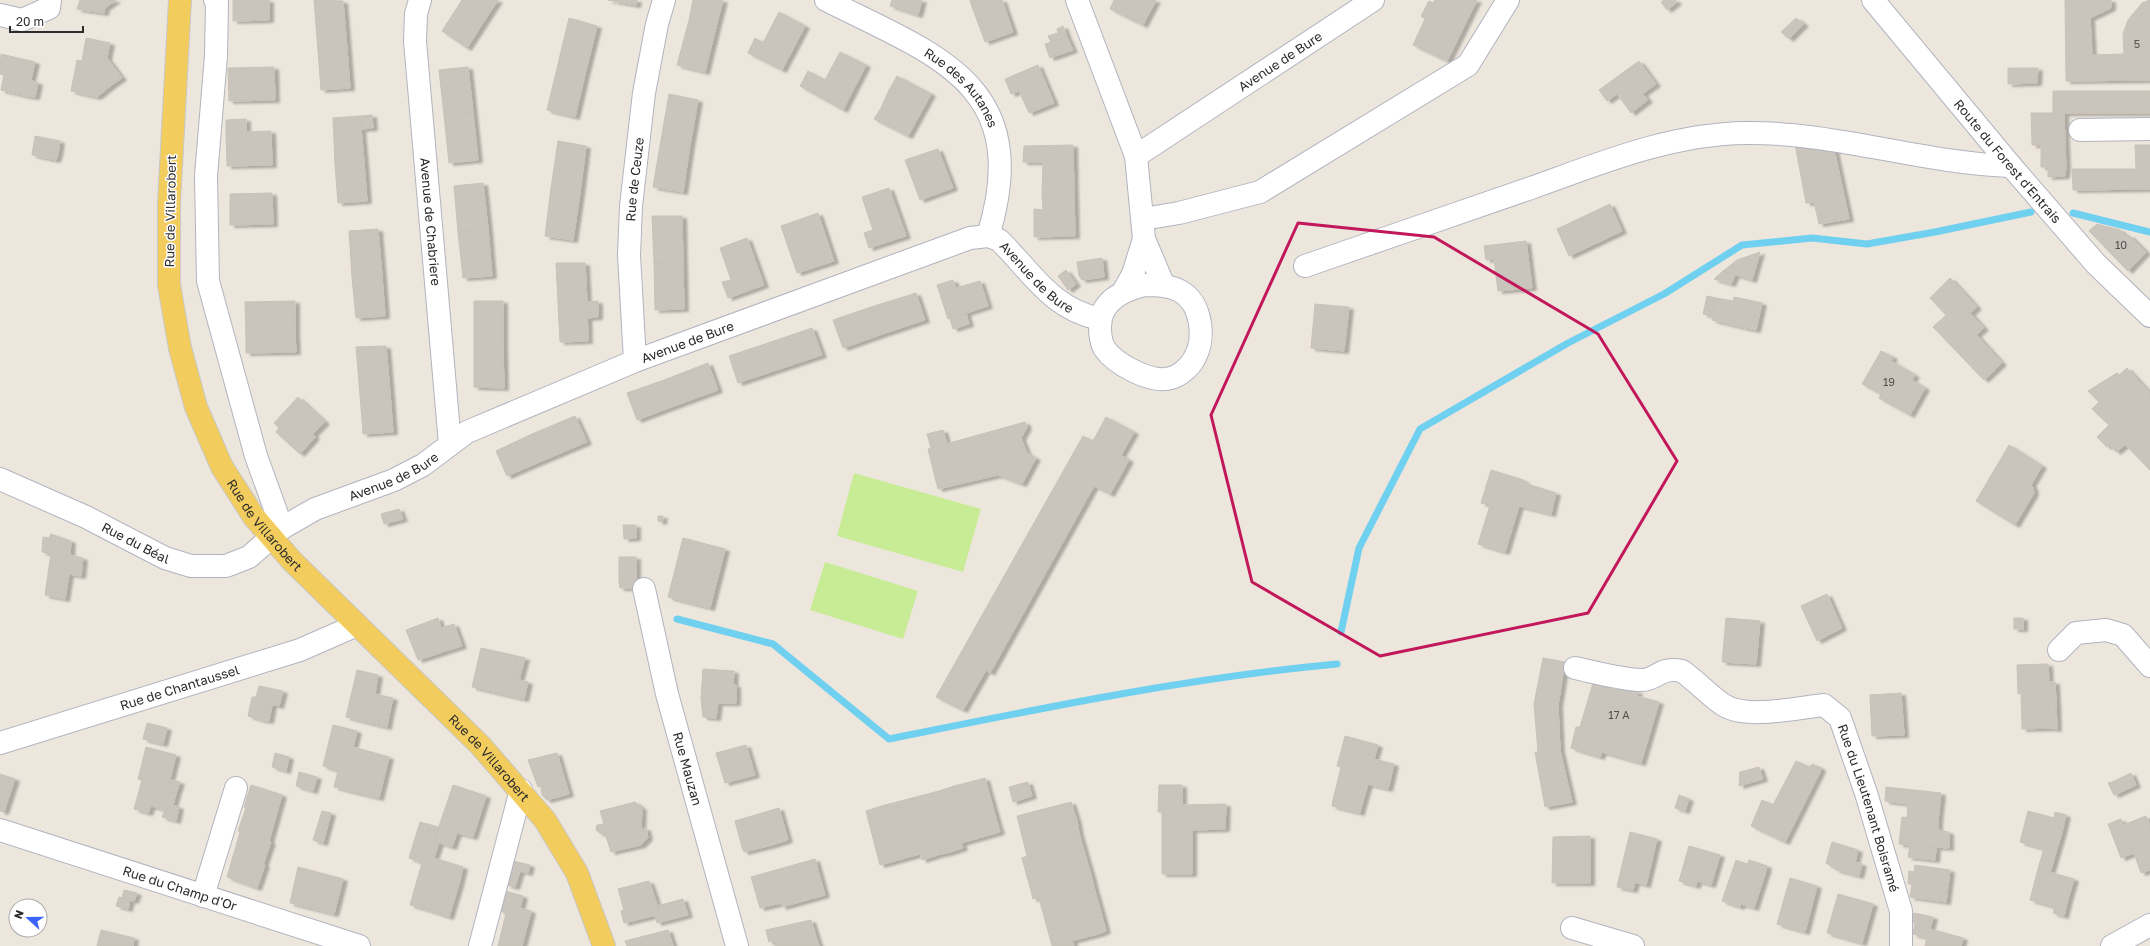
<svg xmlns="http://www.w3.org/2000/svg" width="2150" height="946" viewBox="0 0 2150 946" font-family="'Golos Text',sans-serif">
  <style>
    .pitch { fill: #c8ec95 }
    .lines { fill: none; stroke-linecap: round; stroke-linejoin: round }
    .stream { stroke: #70d0f0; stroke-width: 7 }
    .building { fill: #c9c4bc; stroke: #c9c2b7; filter: url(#shadow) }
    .minor-casing { stroke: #b1b4bf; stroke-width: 24 }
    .major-casing { stroke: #c8c8c8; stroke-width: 24 }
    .minor { stroke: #fff; stroke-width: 22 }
    .major { stroke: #f2cd5d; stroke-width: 22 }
    .marked { fill: none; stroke: #c2185b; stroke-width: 3; stroke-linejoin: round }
    .labels { text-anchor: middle; stroke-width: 3; stroke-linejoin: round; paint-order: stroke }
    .number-label { font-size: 11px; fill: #52514f }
    .street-label { font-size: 13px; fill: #2b2b2b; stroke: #fff }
  </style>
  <defs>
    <filter id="shadow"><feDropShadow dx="4.5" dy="2.5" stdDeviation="1" flood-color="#0004"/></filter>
  </defs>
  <rect width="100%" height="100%" fill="#ede6dd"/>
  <g class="pitch">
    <polygon points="854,473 981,509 963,572 837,536"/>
    <polygon points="825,562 918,591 903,639 810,610"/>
  </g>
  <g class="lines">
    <g class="stream">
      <polyline points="2073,213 2150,232"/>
      <path d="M677,619L773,644L889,739C1038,709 1186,678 1337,664"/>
      <polyline points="1341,632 1359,548 1420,429 1568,343 1664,294 1742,245 1812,238 1867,244 1935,232 2031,212"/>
    </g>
  </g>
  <g class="building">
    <polygon points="80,0 116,0 105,8 104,13 77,9"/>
    <polygon points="233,0 269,0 269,20 233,21"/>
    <polygon points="314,0 343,1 347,49 318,51"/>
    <polygon points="462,0 479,0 492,9 467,48 442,31"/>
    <polygon points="479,0 498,0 492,9"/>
    <polygon points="608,0 637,0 636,5"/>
    <polygon points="693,0 723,0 716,27 689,20"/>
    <polygon points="892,0 922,0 918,15 890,6"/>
    <polygon points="970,0 984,0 971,4"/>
    <polygon points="984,0 1002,0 1013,32 985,42 971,4"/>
    <polygon points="1114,0 1156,0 1143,25 1110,9"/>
    <polygon points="1435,0 1477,0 1447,61 1413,45 1425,19 1421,16 1429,1 1433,3"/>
    <polygon points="1664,0 1675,0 1677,2 1667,10 1661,2"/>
    <polygon points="2065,0 2111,0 2111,8 2090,18 2092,55 2124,54 2123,34 2128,20 2142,3 2150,0 2150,80 2066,81"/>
    <polygon points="779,12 805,26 782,70 748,53 755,38 763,43"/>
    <polygon points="569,18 597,26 586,70 558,64"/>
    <polygon points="1796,18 1804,24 1789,39 1781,32"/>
    <polygon points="689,20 716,27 705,72 677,65"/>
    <polygon points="1063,26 1067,37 1051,42 1048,36 1058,33 1057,29"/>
    <polygon points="1067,37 1073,50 1050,58 1045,44"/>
    <polygon points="86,38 110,43 107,58 116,70 108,77 113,84 97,97 71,91 77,60 82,61"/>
    <polygon points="347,49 350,88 321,90 318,51"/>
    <polygon points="840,52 866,65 843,110 809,91 817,76 825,80"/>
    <polygon points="1,54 35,62 27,96 1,90 4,75 0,74"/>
    <polygon points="1639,61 1656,84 1626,106 1617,94 1607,101 1599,90"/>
    <polygon points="558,64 586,70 575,117 547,110"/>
    <polygon points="1038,65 1054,103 1029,113 1019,91 1011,94 1005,79"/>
    <polygon points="274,67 275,100 229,101 228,68"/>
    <polygon points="468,67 473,113 444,115 439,70"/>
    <polygon points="2008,68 2038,68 2037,83 2008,84"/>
    <polygon points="116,70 122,78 113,84 108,77"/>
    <polygon points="808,71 817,76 809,91 800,86"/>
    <polygon points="897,76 931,94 908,136 874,119 881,108 888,111 897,94 889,90"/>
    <polygon points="31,80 38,83 35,97 27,96"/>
    <polygon points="889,90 897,94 888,111 881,108"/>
    <rect x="2053" y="91" width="97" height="22"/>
    <polygon points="669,94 698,100 690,145 661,140"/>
    <polygon points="1643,94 1648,100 1631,113 1626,106"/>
    <polygon points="473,113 478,160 449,163 444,115"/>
    <polygon points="2031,113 2053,113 2054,145 2065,145 2066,167 2041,167 2041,145 2032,145"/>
    <polygon points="2053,113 2064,113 2065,145 2054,145"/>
    <polygon points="372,115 373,128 362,129 360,116"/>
    <polygon points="360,116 364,162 335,165 333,118"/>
    <polygon points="246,119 246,133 226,133 226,120"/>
    <polygon points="271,131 272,165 227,166 226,133"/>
    <polygon points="35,136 60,141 58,154 33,149"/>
    <polygon points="661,140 690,145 683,192 653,187"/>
    <polygon points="558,141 586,146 580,193 551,188"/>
    <polygon points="1795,144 1824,147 1837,221 1819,224 1814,202 1806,203"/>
    <polygon points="1073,145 1074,195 1042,195 1043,162 1023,162 1024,146"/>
    <polygon points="2135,145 2150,145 2150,189 2073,190 2072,169 2136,169"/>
    <polygon points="1824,147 1834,149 1849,219 1837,221"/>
    <polygon points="33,149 58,154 56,160 32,155"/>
    <polygon points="938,149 953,188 920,200 905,160"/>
    <polygon points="364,162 367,201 338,203 335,165"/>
    <polygon points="2048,167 2066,167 2065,176 2048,177"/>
    <polygon points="483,183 488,229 458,232 454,186"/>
    <polygon points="551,188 580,193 573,240 545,236"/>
    <polygon points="889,188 906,236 869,248 864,233 873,230 862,197"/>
    <polygon points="272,193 273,224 230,225 230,194"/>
    <polygon points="1042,195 1074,195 1075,236 1034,237 1034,209 1043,210"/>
    <polygon points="1610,204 1622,231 1569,256 1557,229"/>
    <polygon points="818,213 834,261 797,273 781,226"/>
    <polygon points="652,216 682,216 683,264 654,263"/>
    <polygon points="2097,224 2120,230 2127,238 2129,235 2146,252 2128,271 2089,231"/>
    <polygon points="378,229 382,276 352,278 349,231"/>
    <polygon points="488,229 492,276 463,278 458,232"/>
    <polygon points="747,238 764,285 728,298 722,282 731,280 720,248"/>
    <polygon points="1526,241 1532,288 1498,291 1494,259 1486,260 1484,246"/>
    <polygon points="1760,252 1752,280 1723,271 1737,260"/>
    <polygon points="1102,258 1104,277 1082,280 1079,276 1077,262"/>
    <polygon points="556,263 585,263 587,302 558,303"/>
    <polygon points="654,263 683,264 684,309 655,310"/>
    <polygon points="1066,270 1076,284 1068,290 1058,276"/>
    <polygon points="1723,271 1735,275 1731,284 1714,279"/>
    <polygon points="382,276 385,316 356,318 352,278"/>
    <polygon points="1950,278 1977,307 1963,320 2002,363 1984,380 1933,327 1946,315 1930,298"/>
    <polygon points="953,280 956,288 980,281 988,306 948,319 937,285"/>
    <polygon points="916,293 925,320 880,335 871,307"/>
    <polygon points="1707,296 1716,298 1712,316 1703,314"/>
    <polygon points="1734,297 1753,301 1746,328 1712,320 1716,298 1733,301"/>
    <polygon points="295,301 295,333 278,333 278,340 246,339 245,302"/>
    <polygon points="474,301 503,301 503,348 474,347"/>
    <polygon points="598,301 598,317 587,318 587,302"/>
    <polygon points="1753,301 1762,303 1756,330 1746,328"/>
    <polygon points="587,302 588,341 560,342 558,303"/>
    <polygon points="1315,304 1349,307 1344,351 1311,348"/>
    <polygon points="871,307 880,335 843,348 833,320"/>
    <polygon points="966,313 969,324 953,329 950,319"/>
    <polygon points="1971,314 1984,328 1976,335 1963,320"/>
    <polygon points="812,328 822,355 777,370 768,343"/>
    <polygon points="278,333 295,333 296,352 246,353 246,339 278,340"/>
    <polygon points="768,343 777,370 738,383 729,356"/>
    <polygon points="386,346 390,393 360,395 356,347"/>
    <polygon points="474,347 503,348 504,388 474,387"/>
    <polygon points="1881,351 1893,357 1891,361 1915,375 1912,380 1925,388 1910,415 1879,398 1881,394 1862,384"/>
    <polygon points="708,363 718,390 674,406 664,380"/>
    <polygon points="2127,368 2137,379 2130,386 2119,375"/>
    <polygon points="2117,373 2130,386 2137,379 2150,393 2150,470 2118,437 2107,447 2097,437 2109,425 2092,409 2099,402 2088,391"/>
    <polygon points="664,380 674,406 637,420 627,393"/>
    <polygon points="390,393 393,432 363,434 360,395"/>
    <polygon points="298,397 325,422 313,434 315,437 300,454 276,432 279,428 274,423"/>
    <polygon points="575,416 587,442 544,460 532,434"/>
    <polygon points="1106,417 1134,432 1121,455 1129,460 1110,494 1094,486 990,673 986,670 963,710 936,697 1083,436 1093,441"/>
    <polygon points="1025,422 1027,427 1021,438 1027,453 1036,458 1022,484 998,475 938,489 928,449"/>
    <polygon points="943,430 947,444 931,448 927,434"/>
    <polygon points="532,434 544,460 507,476 496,451"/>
    <polygon points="2118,437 2126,444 2116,452 2110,445"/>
    <polygon points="2009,445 2042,466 2031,485 2033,487 2034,493 2015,525 1976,501"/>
    <polygon points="1491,470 1523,480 1527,484 1556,493 1551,514 1519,506 1505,552 1478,544 1490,505 1481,503"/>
    <polygon points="399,509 403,519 384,524 381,514"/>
    <polygon points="658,516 663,516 662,522 658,521"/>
    <polygon points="623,525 636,525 636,538 624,539"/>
    <polygon points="51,534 71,541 70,555 83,558 81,576 69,574 65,599 45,595 51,553 42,552 43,537 49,538"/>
    <polygon points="683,538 725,549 710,608 668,597"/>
    <rect x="619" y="557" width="17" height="24"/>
    <polygon points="619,581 636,581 636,588 620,588"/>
    <polygon points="1827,594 1842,628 1817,641 1801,606"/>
    <polygon points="438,618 441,628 454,624 462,646 449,650 447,643 431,648 434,655 418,660 406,630"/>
    <polygon points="1726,618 1760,621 1756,664 1722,662"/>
    <rect x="2014" y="618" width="9" height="11"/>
    <polygon points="447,643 449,650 434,655 431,648"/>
    <polygon points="481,648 517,656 512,678 528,682 524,699 472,687"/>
    <polygon points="517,656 525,658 519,680 512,678"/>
    <polygon points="1543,658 1565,662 1558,705 1560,750 1572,802 1545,807 1535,752 1538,752 1534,704"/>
    <polygon points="2048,664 2049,682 2055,682 2056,702 2049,702 2050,728 2022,729 2021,693 2018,694 2017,665"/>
    <polygon points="703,669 734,671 733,685 736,685 736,703 718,703 716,718 703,717 701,699"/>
    <polygon points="357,670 378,675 375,694 393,698 389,715 381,713 378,725 346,717"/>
    <polygon points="1593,683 1615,690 1616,686 1638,692 1637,696 1659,702 1641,763 1602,752 1600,757 1571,748 1576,727 1580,727"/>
    <polygon points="259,686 283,691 279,706 267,703 262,720 248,716 252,697 256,697"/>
    <polygon points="1901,693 1904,735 1872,736 1870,695"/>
    <polygon points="2049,702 2056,702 2057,729 2050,728"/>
    <polygon points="267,703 272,705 269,721 262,720"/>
    <polygon points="381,713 389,715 387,727 378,725"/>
    <polygon points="147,723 167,728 163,744 143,739"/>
    <polygon points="333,725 357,731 353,747 389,757 379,798 334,787 338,771 323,766"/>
    <polygon points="1345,736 1378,745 1374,759 1394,764 1388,789 1368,784 1361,808 1333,800 1341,767 1337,766"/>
    <polygon points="746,745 755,775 725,783 716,753"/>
    <polygon points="146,747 176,755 168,787 138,779"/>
    <polygon points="275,753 289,757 286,771 272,767"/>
    <polygon points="557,753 569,794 547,800 542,795 541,786 538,787 528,760"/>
    <polygon points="1796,761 1820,772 1785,842 1751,826 1762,800 1773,805"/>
    <polygon points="1812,764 1821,768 1820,772 1810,767"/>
    <polygon points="1759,767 1763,779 1739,786 1740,772"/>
    <polygon points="299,772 317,777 313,791 296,786"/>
    <polygon points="2131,773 2136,785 2117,794 2112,782"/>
    <polygon points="0,774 15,779 4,812 0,811"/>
    <polygon points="985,778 987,786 968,791 966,783"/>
    <polygon points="170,779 175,781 172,792 176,794 173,805 165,810 151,806 148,813 134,809 142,780 168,787"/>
    <polygon points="175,781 180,782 176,794 172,792"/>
    <polygon points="1028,782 1032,796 1013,802 1009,787"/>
    <polygon points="2112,782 2117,794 2114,795 2108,783"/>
    <polygon points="966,783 968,791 987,786 1000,832 961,843 960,840 944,845 947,853 941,854 939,846 920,851 920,854 880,865 868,819 887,813 885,805 897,802 898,808 913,804 912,798 939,791 940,796 956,792 954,786"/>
    <polygon points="251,785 282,795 269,841 271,842 263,865 265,865 257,888 227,877 240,832 238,831 246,808 244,807"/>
    <polygon points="453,785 486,796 473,837 457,833 452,847 434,841"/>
    <polygon points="1159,785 1182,785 1182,805 1226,804 1225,829 1192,830 1192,874 1162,874 1162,812 1158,812"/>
    <polygon points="954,786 956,792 940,796 939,791"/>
    <polygon points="1886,787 1941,793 1938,821 1907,817 1908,804 1885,801"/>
    <polygon points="1679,795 1689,799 1685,811 1675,808"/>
    <polygon points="912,798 913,804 898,808 897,802"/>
    <polygon points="1333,800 1361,808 1360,813 1332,806"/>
    <polygon points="635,802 642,808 641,829 646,828 648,838 641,845 611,852 605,833 601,834 596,830 597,825 604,824 600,811"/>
    <polygon points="1071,802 1077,821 1069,823 1063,804"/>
    <polygon points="1063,804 1069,823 1077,821 1079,833 1074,834 1078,849 1083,847 1091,875 1086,877 1089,892 1095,891 1101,912 1093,914 1098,934 1052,946 1039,898 1041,897 1037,881 1029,883 1027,877 1036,875 1030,855 1027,856 1017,816"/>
    <polygon points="173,805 179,807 176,821 162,817 165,810"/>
    <polygon points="885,805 887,813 868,819 866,811"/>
    <polygon points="779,808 788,840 772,845 770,839 742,847 735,821"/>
    <polygon points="322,811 331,813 323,843 313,840"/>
    <polygon points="2028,811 2054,818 2062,832 2056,852 2020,842"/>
    <polygon points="2055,812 2066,815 2062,832 2054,818"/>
    <polygon points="2146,816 2150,826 2150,870 2141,873 2131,845 2118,850 2108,824 2121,819 2123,825"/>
    <polygon points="1902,817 1938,821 1938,830 1949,832 1949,848 1899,844"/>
    <polygon points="420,822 431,825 426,839 416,835"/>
    <polygon points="431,825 438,827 434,841 426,839"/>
    <polygon points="1630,832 1657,839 1646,885 1619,878"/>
    <polygon points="1079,833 1083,847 1078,849 1074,834"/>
    <polygon points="416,835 439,843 434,858 463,867 459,884 453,883 445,909 427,903 425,909 410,905 422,863 409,858"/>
    <polygon points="1590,836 1590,853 1584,854 1584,883 1552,883 1553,837"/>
    <polygon points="770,839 772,845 744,852 742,847"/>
    <polygon points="960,840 963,848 947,853 944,845"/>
    <polygon points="1832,842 1858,850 1855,862 1862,864 1859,876 1837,870 1826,863"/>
    <polygon points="1910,845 1936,848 1935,860 1908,857"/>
    <polygon points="2131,845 2134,853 2121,858 2118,850"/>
    <polygon points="939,846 941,854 922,860 920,851"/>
    <polygon points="1689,846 1720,855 1711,885 1697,881 1696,886 1679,881"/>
    <polygon points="2044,848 2056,852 2050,873 2038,869"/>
    <polygon points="1590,853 1590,883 1584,883 1584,854"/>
    <polygon points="1030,855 1036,875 1027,877 1022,858"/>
    <polygon points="815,859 825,895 782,907 781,903 760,908 751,877"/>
    <polygon points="1736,860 1766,871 1754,908 1741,904 1740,907 1722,901"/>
    <polygon points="1749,860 1767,866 1766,871 1747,865"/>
    <polygon points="513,861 530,865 528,873 520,871 515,887 507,885"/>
    <polygon points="1915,865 1950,870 1946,902 1910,897 1912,884 1908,884 1909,871 1914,872"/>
    <polygon points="298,867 343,879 334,914 290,903"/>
    <polygon points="2038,869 2074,879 2068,899 2055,907 2030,900"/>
    <polygon points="1091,875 1095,891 1089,892 1086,877"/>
    <polygon points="1619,878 1635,882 1633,890 1617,887"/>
    <polygon points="1790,878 1817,886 1805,932 1777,924"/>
    <polygon points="649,881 654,895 647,897 652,916 624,923 621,911 624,910 618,889"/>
    <polygon points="1037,881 1041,897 1033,899 1029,883"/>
    <polygon points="453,883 459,884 449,917 425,909 427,903 445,909"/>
    <polygon points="124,890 137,893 134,901 122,898"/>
    <polygon points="505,891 523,896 520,908 531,911 522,946 498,946 506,913 500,911"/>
    <polygon points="1838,894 1873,904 1862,943 1827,933"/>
    <polygon points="654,895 660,915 652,916 647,897"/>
    <polygon points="119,897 130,900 128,909 116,906"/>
    <polygon points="683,899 688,915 657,923 655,915 660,915 657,906"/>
    <polygon points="2068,899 2064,916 2053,913 2055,907"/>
    <polygon points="1101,912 1106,931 1098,934 1093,914"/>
    <polygon points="1914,913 1933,917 1930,929 1963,938 1961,946 1925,946 1927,938 1913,934 1915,923 1911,922"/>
    <polygon points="811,920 819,946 776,946 775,941 769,942 766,930"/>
    <polygon points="101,930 134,938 133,946 97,946"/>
    <polygon points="668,930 673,946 627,946 625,941"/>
    <polygon points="1072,940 1074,946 1053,946"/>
  </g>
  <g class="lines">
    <g class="minor-casing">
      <g id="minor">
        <polyline points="215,0 217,3 216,56 206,176 208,281 256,456 282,528"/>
        <path id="s1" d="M420,0L416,14L415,41L450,444"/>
        <path id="s2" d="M826,0C938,56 1034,85 988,236"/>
        <polyline points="1077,0 1136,156"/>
        <path id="s3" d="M1873,0L2011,166L2096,264L2150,316"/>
        <polyline points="0,15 22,20 49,8 50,0"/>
        <polyline points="2080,130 2150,129"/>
        <polyline points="1143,219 1179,213 1260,192 1468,65 1508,0"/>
        <path d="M1305,266C1380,240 1456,214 1531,188C1601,163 1670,134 1746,133C1835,132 1921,163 2011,166"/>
        <path d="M1144,285C1157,285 1169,285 1180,291C1202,303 1206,339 1194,359C1190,367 1179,376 1171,378C1151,384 1115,364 1104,348C1101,342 1100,333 1100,327C1100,301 1122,291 1144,285Z"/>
        <path id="s4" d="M1164,286L1144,239L1136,156L1373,0"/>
        <polyline points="1123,292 1133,274 1144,239"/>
        <path id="s5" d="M635,361L629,255L631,206L644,93L657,24L664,0"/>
        <path id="s6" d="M0,479L86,517L165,558L191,566H226L249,557L282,528L315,509L394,480L423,465L467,432L635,361L970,238L988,236L999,240C1032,272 1051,309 1100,319"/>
        <path id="s7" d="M644,589L667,694L737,946"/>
        <polyline points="2059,650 2076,633 2106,630 2123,635 2150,666"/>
        <path id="s8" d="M1575,668C1594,672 1623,680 1642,680C1656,680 1661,666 1682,671C1696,681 1708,694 1722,704C1744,720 1796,708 1824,705L1840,718L1866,793L1901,911V946"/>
        <path id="s9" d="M0,743L300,650L357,625"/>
        <path id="s10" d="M0,830L359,946"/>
        <polyline points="203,896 236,788"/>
        <polyline points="1572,928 1633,946"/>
        <polyline points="480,946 521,790"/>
        <polyline points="2112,946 2150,925"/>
      </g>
    </g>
    <g class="major-casing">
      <g id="major">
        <path id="s11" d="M180,0L169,203V285L180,348L196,407L222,467L254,517L292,561L480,745L545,820L577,873L604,946"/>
      </g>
    </g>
    <use href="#minor" class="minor"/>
    <use href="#major" class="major"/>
  </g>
  <path class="marked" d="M1298,223L1434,237L1598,334L1677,461L1588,613L1380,656L1252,582L1211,415Z"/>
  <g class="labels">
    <g class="number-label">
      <text x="2137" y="48">5</text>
      <text x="2121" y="249">10</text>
      <text x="1889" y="386">19</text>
      <text x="1619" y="719">17 A</text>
    </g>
    <g class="street-label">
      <text dy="5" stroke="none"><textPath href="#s4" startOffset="307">Avenue de Bure</textPath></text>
      <text dy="5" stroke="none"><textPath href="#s2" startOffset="164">Rue des Autanes</textPath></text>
      <text dy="5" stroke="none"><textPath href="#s3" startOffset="210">Route du Forest d'Entrais</textPath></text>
      <text dy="5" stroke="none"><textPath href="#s5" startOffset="182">Rue de Ceuze</textPath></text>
      <text transform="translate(170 211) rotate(-89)" y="5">Rue de Villarobert</text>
      <text dy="5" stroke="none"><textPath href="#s1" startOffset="223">Avenue de Chabriere</textPath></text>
      <text dy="5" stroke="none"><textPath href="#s6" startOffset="1146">Avenue de Bure</textPath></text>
      <text dy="5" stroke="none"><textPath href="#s6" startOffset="762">Avenue de Bure</textPath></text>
      <text dy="5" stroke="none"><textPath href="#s6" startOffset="437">Avenue de Bure</textPath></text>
      <text dy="5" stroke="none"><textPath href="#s11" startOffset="548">Rue de Villarobert</textPath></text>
      <text dy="5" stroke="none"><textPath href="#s6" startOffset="150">Rue du Béal</textPath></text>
      <text dy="5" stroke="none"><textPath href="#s9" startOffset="188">Rue de Chantaussel</textPath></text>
      <text dy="5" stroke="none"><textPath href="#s11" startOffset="872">Rue de Villarobert</textPath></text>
      <text dy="5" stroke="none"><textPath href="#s7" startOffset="185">Rue Mauzan</textPath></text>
      <text dy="5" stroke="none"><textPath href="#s8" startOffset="381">Rue du Lieutenant Boisramé</textPath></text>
      <text dy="5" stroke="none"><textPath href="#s10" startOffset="189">Rue du Champ d'Or</textPath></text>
    </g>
  </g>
  <g transform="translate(28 918) rotate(291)"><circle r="19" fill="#ffffff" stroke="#aaaaaa"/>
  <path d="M0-3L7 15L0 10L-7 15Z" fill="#3c63fc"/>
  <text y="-6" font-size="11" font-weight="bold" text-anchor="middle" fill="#2b2b2b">N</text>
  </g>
  <path d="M10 26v6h73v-6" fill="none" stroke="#2b2b2b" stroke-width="2"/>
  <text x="16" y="26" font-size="12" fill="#2b2b2b" stroke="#ffffff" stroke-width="3" paint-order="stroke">20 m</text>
</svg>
